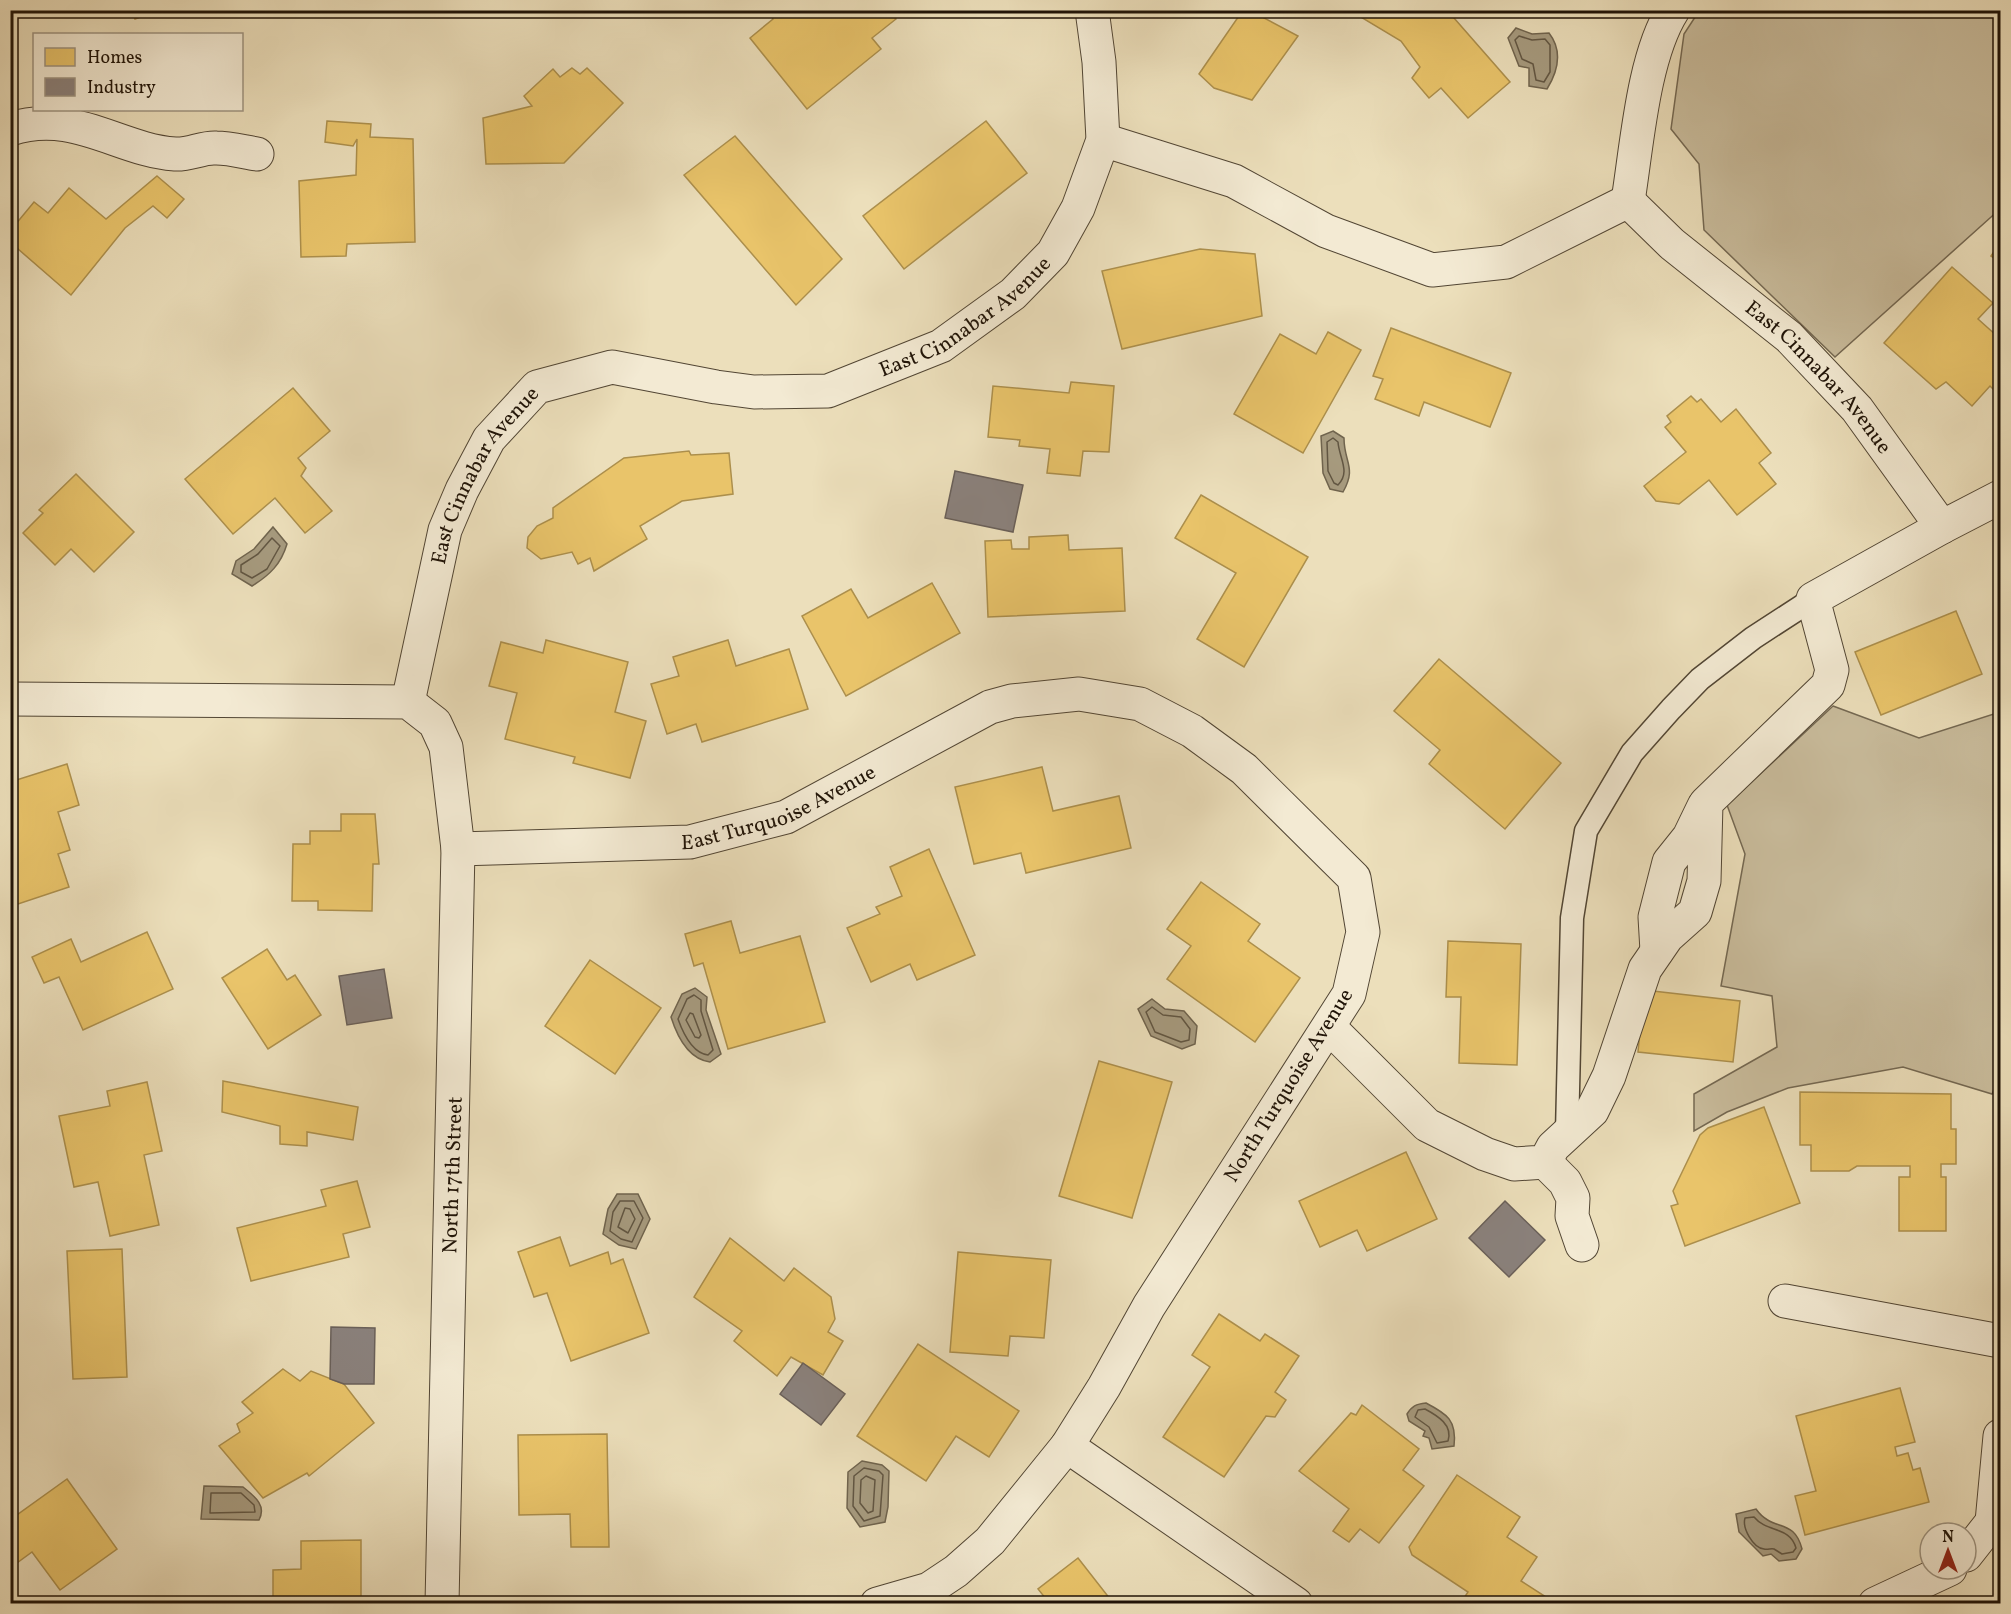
<svg xmlns="http://www.w3.org/2000/svg" width="2011" height="1614" viewBox="0 0 2011 1614" font-family="Vollkorn,serif">
  <style>
    .green { fill: #c9bc9c; stroke: #746852; stroke-width: 1.5 }
    .water { fill: #a69a7e; stroke: #70644e; stroke-width: 1.5 }
    .homes { fill: #e9c46a; stroke: #ac8f4c; stroke-width: 1.5 }
    .industry { fill: #8a817c; stroke: #6a6059; stroke-width: 1.5 }
    .lines { fill: none; stroke-linecap: round; stroke-linejoin: round }
    .shore { stroke: #625642; stroke-width: 1.5 }
    .service-casing { stroke: #524634; stroke-width: 25 }
    .minor-casing { stroke: #524634; stroke-width: 35 }
    .service { stroke: #f3ead3; stroke-width: 22 }
    .minor { stroke: #f3ead3; stroke-width: 33 }
    .labels { text-anchor: middle; stroke-width: 6; stroke-linejoin: round; paint-order: stroke }
    .street-label { font-size: 21px; fill: #1f1307; stroke: #f3ead3 }
  </style>
  <rect width="100%" height="100%" fill="#ecdfbb"/>
  <filter id="stains"><feTurbulence type="fractalNoise" baseFrequency=".00333" numOctaves="4"/><feColorMatrix values="0 0 0 0 .2 0 0 0 0 .09 0 0 0 0 .02 0 0 0 .5 -.17"/></filter>
  <radialGradient id="worn" r=".72"><stop offset=".6" stop-color="#630" stop-opacity="0"/><stop offset="1" stop-color="#630" stop-opacity=".3"/></radialGradient>
  <g class="green">
    <polygon points="1699,11 2000,11 2000,209 1835,357 1704,230 1699,164 1671,129 1684,34"/>
    <polygon points="1833,706 1919,738 2000,712 2000,1075 1992,1094 1903,1067 1788,1088 1727,1112 1694,1131 1694,1094 1777,1047 1772,996 1721,986 1745,854 1727,805"/>
  </g>
  <g class="water">
    <path d="M1516,28L1532,34L1549,33C1563,51 1558,71 1547,89L1529,86V68L1519,66L1508,38Z"/>
    <path d="M1333,431L1344,438C1344,463 1357,467 1343,492L1330,489L1323,473L1321,436Z"/>
    <path d="M273,527L287,544C281,564 270,575 252,586L232,574L236,561L254,549Z"/>
    <path d="M695,988L707,997L706,1010L721,1054L710,1062C688,1059 677,1036 671,1017L682,994Z"/>
    <polygon points="1152,999 1165,1009 1184,1011 1197,1026 1195,1044 1182,1049 1151,1036 1138,1009"/>
    <polygon points="617,1194 638,1194 650,1219 636,1249 619,1245 603,1234 608,1209"/>
    <path d="M1426,1403C1447,1414 1457,1420 1454,1446L1432,1449L1429,1438L1423,1436L1425,1431L1409,1421L1407,1414C1412,1406 1416,1404 1426,1403Z"/>
    <polygon points="862,1461 882,1465 889,1471 888,1507 885,1522 860,1527 847,1508 848,1472"/>
    <path d="M204,1486L243,1487C254,1496 267,1505 259,1520L201,1519Z"/>
    <path d="M1756,1509C1773,1533 1794,1517 1802,1549L1796,1559L1779,1561L1771,1554L1763,1556L1739,1532L1736,1514Z"/>
  </g>
  <g class="homes">
    <polygon points="131,10 160,10 135,19"/>
    <polygon points="769,10 888,10 896,19 872,38 881,49 807,109 750,38 773,19"/>
    <polygon points="1243,10 1249,10 1298,36 1252,100 1214,88 1199,74"/>
    <polygon points="1355,10 1447,10 1510,82 1468,118 1441,88 1429,98 1412,78 1420,67 1401,41 1354,13"/>
    <polygon points="572,68 580,74 587,68 623,103 564,163 486,164 483,118 532,106 524,96 553,69 560,77"/>
    <polygon points="327,121 371,124 370,137 413,139 415,242 347,244 346,256 301,257 299,181 356,175 357,139 353,146 325,142"/>
    <polygon points="986,121 1027,173 904,269 863,216"/>
    <polygon points="735,136 842,259 796,305 684,175"/>
    <polygon points="157,176 184,199 167,218 153,206 125,228 71,295 10,242 10,231 34,202 48,213 69,188 106,219"/>
    <polygon points="2000,243 2000,262 1991,256"/>
    <polygon points="1200,249 1255,254 1262,316 1122,349 1102,271"/>
    <polygon points="1952,267 1993,303 1978,319 1997,336 2000,333 2000,396 1990,386 1972,406 1946,382 1936,389 1884,343"/>
    <polygon points="1391,328 1511,373 1490,427 1424,402 1419,416 1375,399 1383,379 1373,376"/>
    <polygon points="1328,332 1361,350 1303,453 1234,414 1280,334 1316,354"/>
    <polygon points="1071,382 1114,386 1109,452 1083,451 1080,476 1047,473 1050,449 1019,446 1020,440 988,437 993,386 1069,393"/>
    <polygon points="293,388 330,431 298,458 306,468 301,476 332,511 305,533 275,498 233,534 185,479"/>
    <polygon points="1691,396 1697,402 1701,399 1721,422 1736,409 1771,453 1759,463 1776,484 1737,515 1709,480 1679,504 1656,501 1644,486 1686,452 1665,427 1671,422 1667,416"/>
    <polygon points="689,451 691,455 729,453 733,494 682,501 640,526 647,539 594,571 590,558 578,564 572,552 541,559 527,548 528,537 537,526 553,518 553,508 624,458"/>
    <polygon points="76,474 134,532 94,572 71,549 55,565 23,533 43,513 39,510"/>
    <polygon points="1201,495 1308,557 1244,667 1197,639 1236,573 1175,538"/>
    <polygon points="1068,535 1069,550 1122,548 1125,611 988,617 985,541 1011,540 1012,549 1029,549 1029,537"/>
    <polygon points="932,583 960,633 846,696 802,616 851,589 868,618"/>
    <polygon points="1956,611 1982,674 1881,715 1855,652"/>
    <polygon points="546,640 628,662 615,712 646,721 630,778 573,763 575,757 505,739 517,693 489,686 501,642 543,653"/>
    <polygon points="728,640 736,666 789,649 808,709 702,742 696,724 667,734 651,684 679,676 673,657"/>
    <polygon points="1439,659 1561,763 1505,829 1429,764 1440,750 1394,711"/>
    <polygon points="67,764 79,805 58,812 70,850 58,854 69,887 12,906 10,782"/>
    <polygon points="1042,767 1053,811 1119,796 1131,848 1026,873 1021,853 974,864 955,787"/>
    <polygon points="341,814 375,814 379,864 373,864 372,911 318,910 318,901 292,901 293,844 310,844 310,831 341,831"/>
    <polygon points="929,849 975,955 917,980 910,964 871,982 847,928 880,914 876,907 902,896 890,867"/>
    <polygon points="1201,882 1260,924 1248,941 1300,978 1255,1042 1167,979 1191,946 1167,929"/>
    <polygon points="731,921 740,953 800,936 825,1022 728,1049 703,963 694,966 685,934"/>
    <polygon points="147,932 173,989 83,1030 59,977 44,983 32,957 71,939 81,962"/>
    <polygon points="1448,941 1521,944 1517,1065 1459,1063 1461,997 1446,997"/>
    <polygon points="267,949 287,980 295,975 321,1015 268,1049 222,978"/>
    <polygon points="590,960 661,1008 615,1074 545,1026"/>
    <polygon points="1644,990 1740,1001 1733,1062 1638,1052"/>
    <polygon points="1099,1061 1172,1082 1132,1218 1059,1196"/>
    <polygon points="223,1081 358,1107 353,1140 307,1132 307,1146 280,1144 280,1126 222,1112"/>
    <polygon points="147,1082 162,1151 144,1155 159,1225 110,1236 98,1182 74,1187 59,1116 110,1106 107,1091"/>
    <polygon points="1800,1092 1951,1094 1951,1129 1956,1129 1956,1164 1941,1164 1941,1177 1946,1177 1946,1231 1899,1231 1899,1177 1910,1177 1910,1166 1857,1166 1849,1171 1811,1171 1811,1145 1800,1145"/>
    <polygon points="1764,1107 1800,1203 1685,1246 1671,1206 1678,1204 1673,1191 1700,1135 1708,1128"/>
    <polygon points="1406,1152 1437,1219 1367,1251 1357,1230 1320,1247 1299,1201"/>
    <polygon points="357,1181 370,1227 343,1234 349,1257 251,1281 237,1228 326,1206 321,1190"/>
    <polygon points="560,1237 570,1266 608,1252 611,1264 623,1259 649,1333 571,1361 547,1293 534,1297 518,1252"/>
    <polygon points="730,1238 784,1281 794,1268 831,1297 835,1319 828,1332 843,1341 823,1375 791,1357 777,1376 734,1341 742,1331 694,1297"/>
    <polygon points="122,1249 127,1377 73,1379 67,1251"/>
    <polygon points="958,1252 1051,1260 1044,1338 1010,1336 1008,1356 950,1352"/>
    <polygon points="1219,1314 1260,1341 1265,1334 1299,1356 1275,1392 1286,1400 1275,1417 1266,1416 1224,1477 1163,1437 1210,1367 1192,1355"/>
    <polygon points="918,1344 1019,1411 989,1457 956,1436 926,1481 857,1436"/>
    <polygon points="283,1369 300,1381 311,1371 344,1384 374,1423 309,1476 307,1473 263,1498 219,1446 240,1432 237,1424 253,1413 242,1402"/>
    <polygon points="1900,1388 1915,1442 1895,1447 1897,1456 1908,1453 1913,1470 1920,1468 1929,1502 1805,1535 1795,1496 1816,1491 1796,1416"/>
    <polygon points="1362,1405 1419,1449 1403,1470 1424,1486 1379,1543 1360,1529 1349,1542 1333,1531 1349,1509 1299,1471 1351,1413 1356,1415"/>
    <polygon points="607,1434 609,1547 571,1547 570,1514 519,1515 518,1435"/>
    <polygon points="1457,1475 1520,1517 1507,1537 1537,1557 1521,1581 1546,1597 1542,1604 1460,1604 1468,1592 1412,1555 1409,1547"/>
    <polygon points="67,1479 117,1549 60,1590 32,1552 10,1568 10,1520"/>
    <polygon points="361,1540 361,1604 273,1604 273,1570 301,1569 301,1541"/>
    <polygon points="1078,1558 1114,1604 1050,1604 1038,1589"/>
  </g>
  <g class="industry">
    <polygon points="955,471 1023,485 1013,532 945,518"/>
    <polygon points="384,969 392,1018 347,1025 339,976"/>
    <polygon points="1505,1201 1545,1240 1509,1277 1469,1238"/>
    <polygon points="331,1327 375,1328 374,1384 344,1384 330,1379"/>
    <polygon points="803,1363 845,1394 821,1425 780,1394"/>
  </g>
  <g class="lines">
    <g class="shore">
      <polygon points="1519,36 1532,40 1545,39 1550,45 1550,72 1544,82 1536,80 1533,64 1522,59 1515,40"/>
      <path d="M1333,438L1338,442C1339,458 1351,472 1338,485L1334,483L1328,471L1327,442Z"/>
      <polygon points="272,538 280,546 267,569 252,578 241,572 241,565 258,554"/>
      <path d="M694,995L701,1000V1011L713,1050L708,1055C692,1053 683,1033 678,1019L687,999Z"/>
      <polygon points="1152,1007 1163,1015 1181,1017 1190,1029 1189,1040 1181,1042 1155,1032 1146,1012"/>
      <polygon points="690,1013 693,1014 701,1035 699,1038 695,1037 686,1020"/>
      <polygon points="620,1201 634,1201 643,1218 632,1242 621,1239 610,1231 613,1212"/>
      <polygon points="625,1208 630,1209 635,1219 628,1233 618,1227"/>
      <path d="M1425,1409C1438,1416 1453,1425 1448,1441L1437,1443L1429,1427L1415,1417L1418,1410Z"/>
      <polygon points="864,1468 879,1471 883,1475 880,1516 864,1521 853,1506 854,1476"/>
      <polygon points="866,1476 875,1480 873,1511 868,1513 860,1503 861,1480"/>
      <polygon points="211,1493 241,1493 254,1505 255,1512 210,1513"/>
      <path d="M1754,1517C1767,1533 1790,1526 1796,1548L1793,1552L1782,1554L1774,1549C1771,1548 1768,1550 1764,1549C1753,1548 1742,1528 1745,1518Z"/>
    </g>
    <g class="service-casing">
      <polyline id="service" points="1567,1133 1572,918 1586,831 1632,753 1671,709 1700,679 1753,638 1813,599"/>
    </g>
    <g class="minor-casing">
      <g id="minor">
        <path d="M10,129C74,108 118,150 175,154C189,155 203,147 216,148C230,148 244,152 257,154"/>
        <path id="s1" d="M1103,140L1234,181L1326,231L1432,270L1506,262L1628,201L1672,244L1789,337L1857,409L1942,527L2000,497"/>
        <path d="M1628,201C1637,145 1643,57 1673,10"/>
        <polyline points="10,699 408,702 435,723 446,747 458,849 442,1604"/>
        <path id="s2" d="M408,702L445,530L462,490L489,439L537,387L612,367L716,387L754,392L828,391L941,346L1013,294L1053,253L1078,208L1103,140L1099,62L1092,10"/>
        <path id="s3" d="M458,849L690,842L786,817L990,707L1012,701L1079,694L1140,704L1192,731L1244,769L1354,878L1363,932L1349,994L1149,1306L1104,1387L1067,1446L990,1541L956,1571L929,1589L877,1604"/>
        <polyline points="1657,951 1655,917 1669,862 1689,837 1704,806"/>
        <polyline points="1329,1027 1427,1125 1485,1154 1514,1164 1545,1162 1553,1147 1592,1111 1609,1076 1645,969 1667,937 1695,912 1704,881 1706,803 1828,685 1832,670 1813,599 1942,527"/>
        <polyline points="1545,1162 1565,1182 1573,1198 1572,1216 1582,1245"/>
        <polyline points="1785,1301 2000,1341"/>
        <polyline points="1067,1446 1296,1604"/>
        <polyline points="1992,1522 2000,1436"/>
        <polyline points="1966,1555 1992,1522 2000,1522"/>
        <polyline points="1875,1604 1950,1569"/>
      </g>
    </g>
    <use href="#service" class="service"/>
    <use href="#minor" class="minor"/>
  </g>
  <g class="labels">
    <g class="street-label">
      <text dy="7" stroke="none"><textPath href="#s2" startOffset="801">East Cinnabar Avenue</textPath></text>
      <text dy="7" stroke="none"><textPath href="#s1" startOffset="826">East Cinnabar Avenue</textPath></text>
      <text dy="7" stroke="none"><textPath href="#s2" startOffset="243">East Cinnabar Avenue</textPath></text>
      <text dy="7" stroke="none"><textPath href="#s3" startOffset="327">East Turquoise Avenue</textPath></text>
      <text transform="translate(1288 1085) rotate(-58)" y="7">North Turquoise Avenue</text>
      <text transform="translate(452 1175) rotate(-88)" y="7">North 17th Street</text>
    </g>
  </g>
  <rect width="2011" height="1614" fill="none" stroke="#ecdfbb" stroke-width="36"/>
  <rect x="12" y="12" width="1987" height="1590" fill="none" stroke="#1f1307" stroke-width="3"/>
  <rect x="18" y="18" width="1975" height="1578" fill="none" stroke="#1f1307" stroke-width="1.5"/>
  <rect x="33" y="33" width="210" height="78" fill="#f3ead3" stroke="#9e9481" stroke-width="1.5"/>
  <rect x="45" y="48" width="30" height="18" fill="#e9c46a" stroke="#9e9481" stroke-width="1.5"/>
  <text x="87" y="63" font-size="18" fill="#1f1307">Homes</text>
  <rect x="45" y="78" width="30" height="18" fill="#8a817c" stroke="#9e9481" stroke-width="1.5"/>
  <text x="87" y="93" font-size="18" fill="#1f1307">Industry</text>
  <g transform="translate(1948 1551)"><circle r="28" fill="#f3ead3" stroke="#9e9481" stroke-width="1.5"/>
  <path d="M0-4.5L10 22L0 15L-10 22Z" fill="#8f2418"/>
  <text y="-9" font-size="16" font-weight="bold" text-anchor="middle" fill="#1f1307">N</text>
  </g>
  <rect width="100%" height="100%" filter="url(#stains)"/>
  <rect width="100%" height="100%" fill="url(#worn)"/>
</svg>
